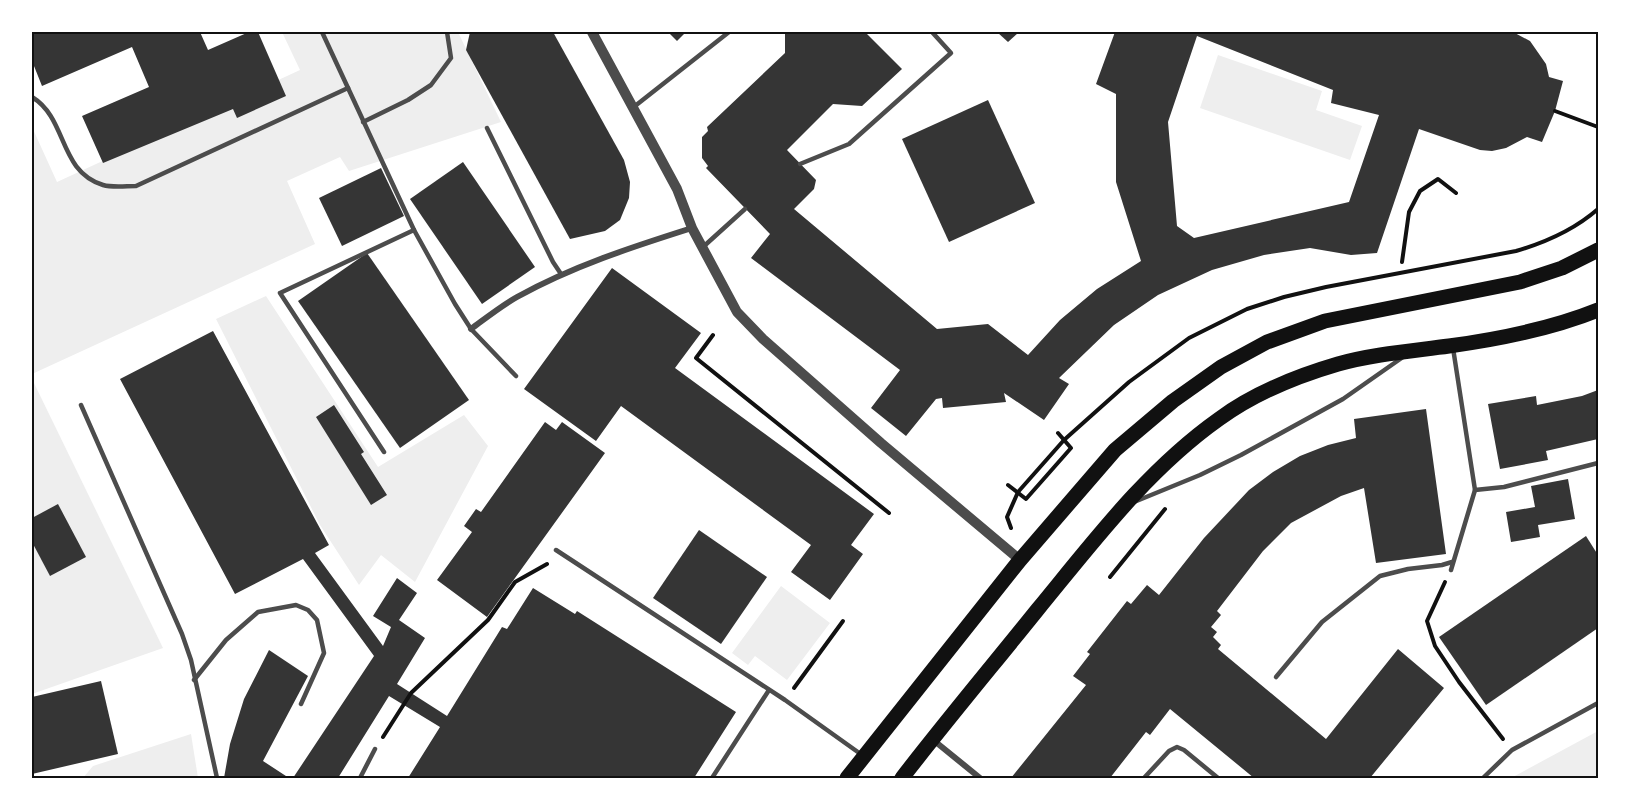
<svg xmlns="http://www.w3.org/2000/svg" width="1630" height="810" viewBox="0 0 1630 810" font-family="Rubik,sans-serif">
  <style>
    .green { fill: #eee }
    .building { fill: #353535; fill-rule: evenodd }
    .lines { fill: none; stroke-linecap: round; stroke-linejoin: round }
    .path { stroke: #111; stroke-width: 4 }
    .service { stroke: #4c4c4c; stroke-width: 4.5 }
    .minor { stroke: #4c4c4c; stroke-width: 6 }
    .tertiary { stroke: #4c4c4c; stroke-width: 10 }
    .primary { stroke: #111; stroke-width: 15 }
    .neatline { fill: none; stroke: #111; stroke-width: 2 }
  </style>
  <rect width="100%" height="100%" fill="#fff"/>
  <g class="green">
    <polygon points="282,32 458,32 501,122 349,171 340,157 287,181 315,244 32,374 32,127 57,182 300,70"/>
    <polygon points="1218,55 1322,91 1316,110 1362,126 1350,160 1200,108"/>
    <polygon points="266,296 378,467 464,415 488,446 415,582 381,555 359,585 320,525 216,319"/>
    <polygon points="32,379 163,648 32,694"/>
    <polygon points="781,586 830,623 787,680 755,656 748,665 732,653"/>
    <polygon points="1598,731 1598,778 1511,778"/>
    <polygon points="191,734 198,778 83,778 93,766"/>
  </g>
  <g class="building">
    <polygon points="38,32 200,32 208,50 249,32 258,32 286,96 237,118 233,109 103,163 82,116 149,87 132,47 42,86 32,61 32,34"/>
    <polygon points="470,32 553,32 624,160 630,182 629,198 620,220 605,231 570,239 466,50"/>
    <polygon points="668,32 686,32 677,41"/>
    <path d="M785,32H865L902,69L862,106L833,104L787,150L816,180L814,189L794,209L937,329L988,324L1028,355L1060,320L1097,289L1141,261L1116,182V94L1096,84L1115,32H1513L1530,41L1546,64L1549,77L1563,81L1555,111L1542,142L1527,137L1506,148L1492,151L1480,150L1419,129L1377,253L1351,255L1310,248L1264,255L1212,270L1158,295L1114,325L1059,378L1069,384L1044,420L1004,393L1006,402L943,408L942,398L936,399L906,436L871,408L900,370L751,258L770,234L706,168L708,166L702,158V137L708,131L707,127L785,53ZM1197,36L1333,90L1331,103L1379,115L1349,202L1194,238L1177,226L1168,122Z"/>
    <polygon points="997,32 1019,32 1008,42"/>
    <polygon points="988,100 1035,203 949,242 902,139"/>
    <polygon points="463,162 535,267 482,304 410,199"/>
    <polygon points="381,168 404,216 342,246 319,198"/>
    <polygon points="367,253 469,400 400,448 298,301"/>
    <polygon points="612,268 701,333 675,368 874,514 851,545 863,554 830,600 791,572 811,545 621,406 596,441 524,389"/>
    <polygon points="213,331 329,545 315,553 383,646 391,627 373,616 397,578 417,593 399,620 425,638 397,684 447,716 502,627 507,629 533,588 575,614 577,611 736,712 694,778 408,778 440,727 389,696 338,778 293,778 374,656 303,559 235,594 120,379"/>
    <polygon points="1598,390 1598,439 1546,451 1548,460 1500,469 1488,404 1536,396 1537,405 1582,396"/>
    <polygon points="334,405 364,452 361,454 387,495 371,505 316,417"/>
    <polygon points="1426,409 1446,554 1376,563 1364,488 1341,496 1291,523 1263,551 1217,611 1221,615 1211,627 1217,632 1213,637 1221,645 1218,649 1326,739 1398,649 1444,688 1370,778 1254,778 1170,709 1150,735 1146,732 1110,778 1011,778 1086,685 1073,676 1090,654 1087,652 1127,601 1131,604 1147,585 1159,595 1204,538 1249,490 1273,472 1300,456 1328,445 1356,438 1354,419"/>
    <polygon points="545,422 556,430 562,422 605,453 487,617 437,580 472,532 464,526 476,509 481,512"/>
    <polygon points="1568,479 1575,519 1538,525 1540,537 1511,542 1506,512 1535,507 1531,486"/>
    <polygon points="58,504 86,557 50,576 32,542 32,518"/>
    <polygon points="699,530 767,577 721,644 653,598"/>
    <polygon points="1586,536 1598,555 1598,628 1486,705 1439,637"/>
    <polygon points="269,650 308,676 263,761 289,778 224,778 230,744 244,699"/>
    <polygon points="101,681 118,754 32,774 32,697"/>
  </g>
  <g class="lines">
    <g class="path">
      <polyline points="1555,111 1598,127"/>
      <polyline points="1402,262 1409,212 1420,191 1438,179 1456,193"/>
      <polyline points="713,335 696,358 889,513"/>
      <polyline points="1008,485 1026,499 1071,448 1058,433"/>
      <path d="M1011,528L1007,517L1018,492L1064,440L1129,382L1189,338L1247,309L1284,297L1326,287L1516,251C1547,242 1574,230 1598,209"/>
      <polyline points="1110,577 1165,509"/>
      <polyline points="1445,582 1427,621 1435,646 1459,682 1503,739"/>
      <polyline points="794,688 843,621"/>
      <polyline points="383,737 411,693 488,620 515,582 547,564"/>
    </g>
    <g class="service">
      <polyline points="322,32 414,230 455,304 471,329 516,376"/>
      <path d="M32,97C68,119 58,171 103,185C113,188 126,186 136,186L348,88"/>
      <polyline points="635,106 729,32"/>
      <polyline points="363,122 408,100 431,85 451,58 447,32"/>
      <polyline points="487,128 553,262 561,274"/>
      <polyline points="800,164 849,144 951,53 932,32"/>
      <polyline points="703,247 745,209"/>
      <polyline points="81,405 182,634 191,660 217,778"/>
      <polyline points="384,452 280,293 414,230"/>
      <polyline points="1475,490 1504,487 1598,463"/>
      <polyline points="1134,502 1200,475 1241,455 1343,399 1403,357"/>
      <polyline points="556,550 785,700 862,755"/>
      <polyline points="1451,570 1475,490 1453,348"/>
      <polyline points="1276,677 1322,622 1380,576 1408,569 1442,565 1452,562"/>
      <polyline points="194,680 226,640 258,612 296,605 308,610 317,620 324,653 301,704"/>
      <polyline points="360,778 375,749"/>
      <polyline points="712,778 769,690"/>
      <polyline points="1144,778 1169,751 1177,747 1184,750 1218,778"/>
      <polyline points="1483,778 1512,750 1598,703"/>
    </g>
    <g class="minor">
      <path d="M471,329C486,318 501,306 517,297C573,266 632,247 692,228"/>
      <polyline points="932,739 980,778"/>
    </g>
    <polyline class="tertiary" points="592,32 677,189 692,228 737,312 763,339 881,443 1020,560"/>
    <g class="primary">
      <polyline points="847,778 1020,560 1115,450 1173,401 1221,367 1267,342 1325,321 1520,282 1562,268 1598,250"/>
      <path d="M902,778C946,721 993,665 1038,609C1094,541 1147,470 1219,419C1253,394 1297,376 1338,364C1374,354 1412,351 1449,346C1500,339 1551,329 1598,310"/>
    </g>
  </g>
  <rect width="1630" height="810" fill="none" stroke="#ffffff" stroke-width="66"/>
  <rect x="33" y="33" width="1564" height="744" class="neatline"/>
</svg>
